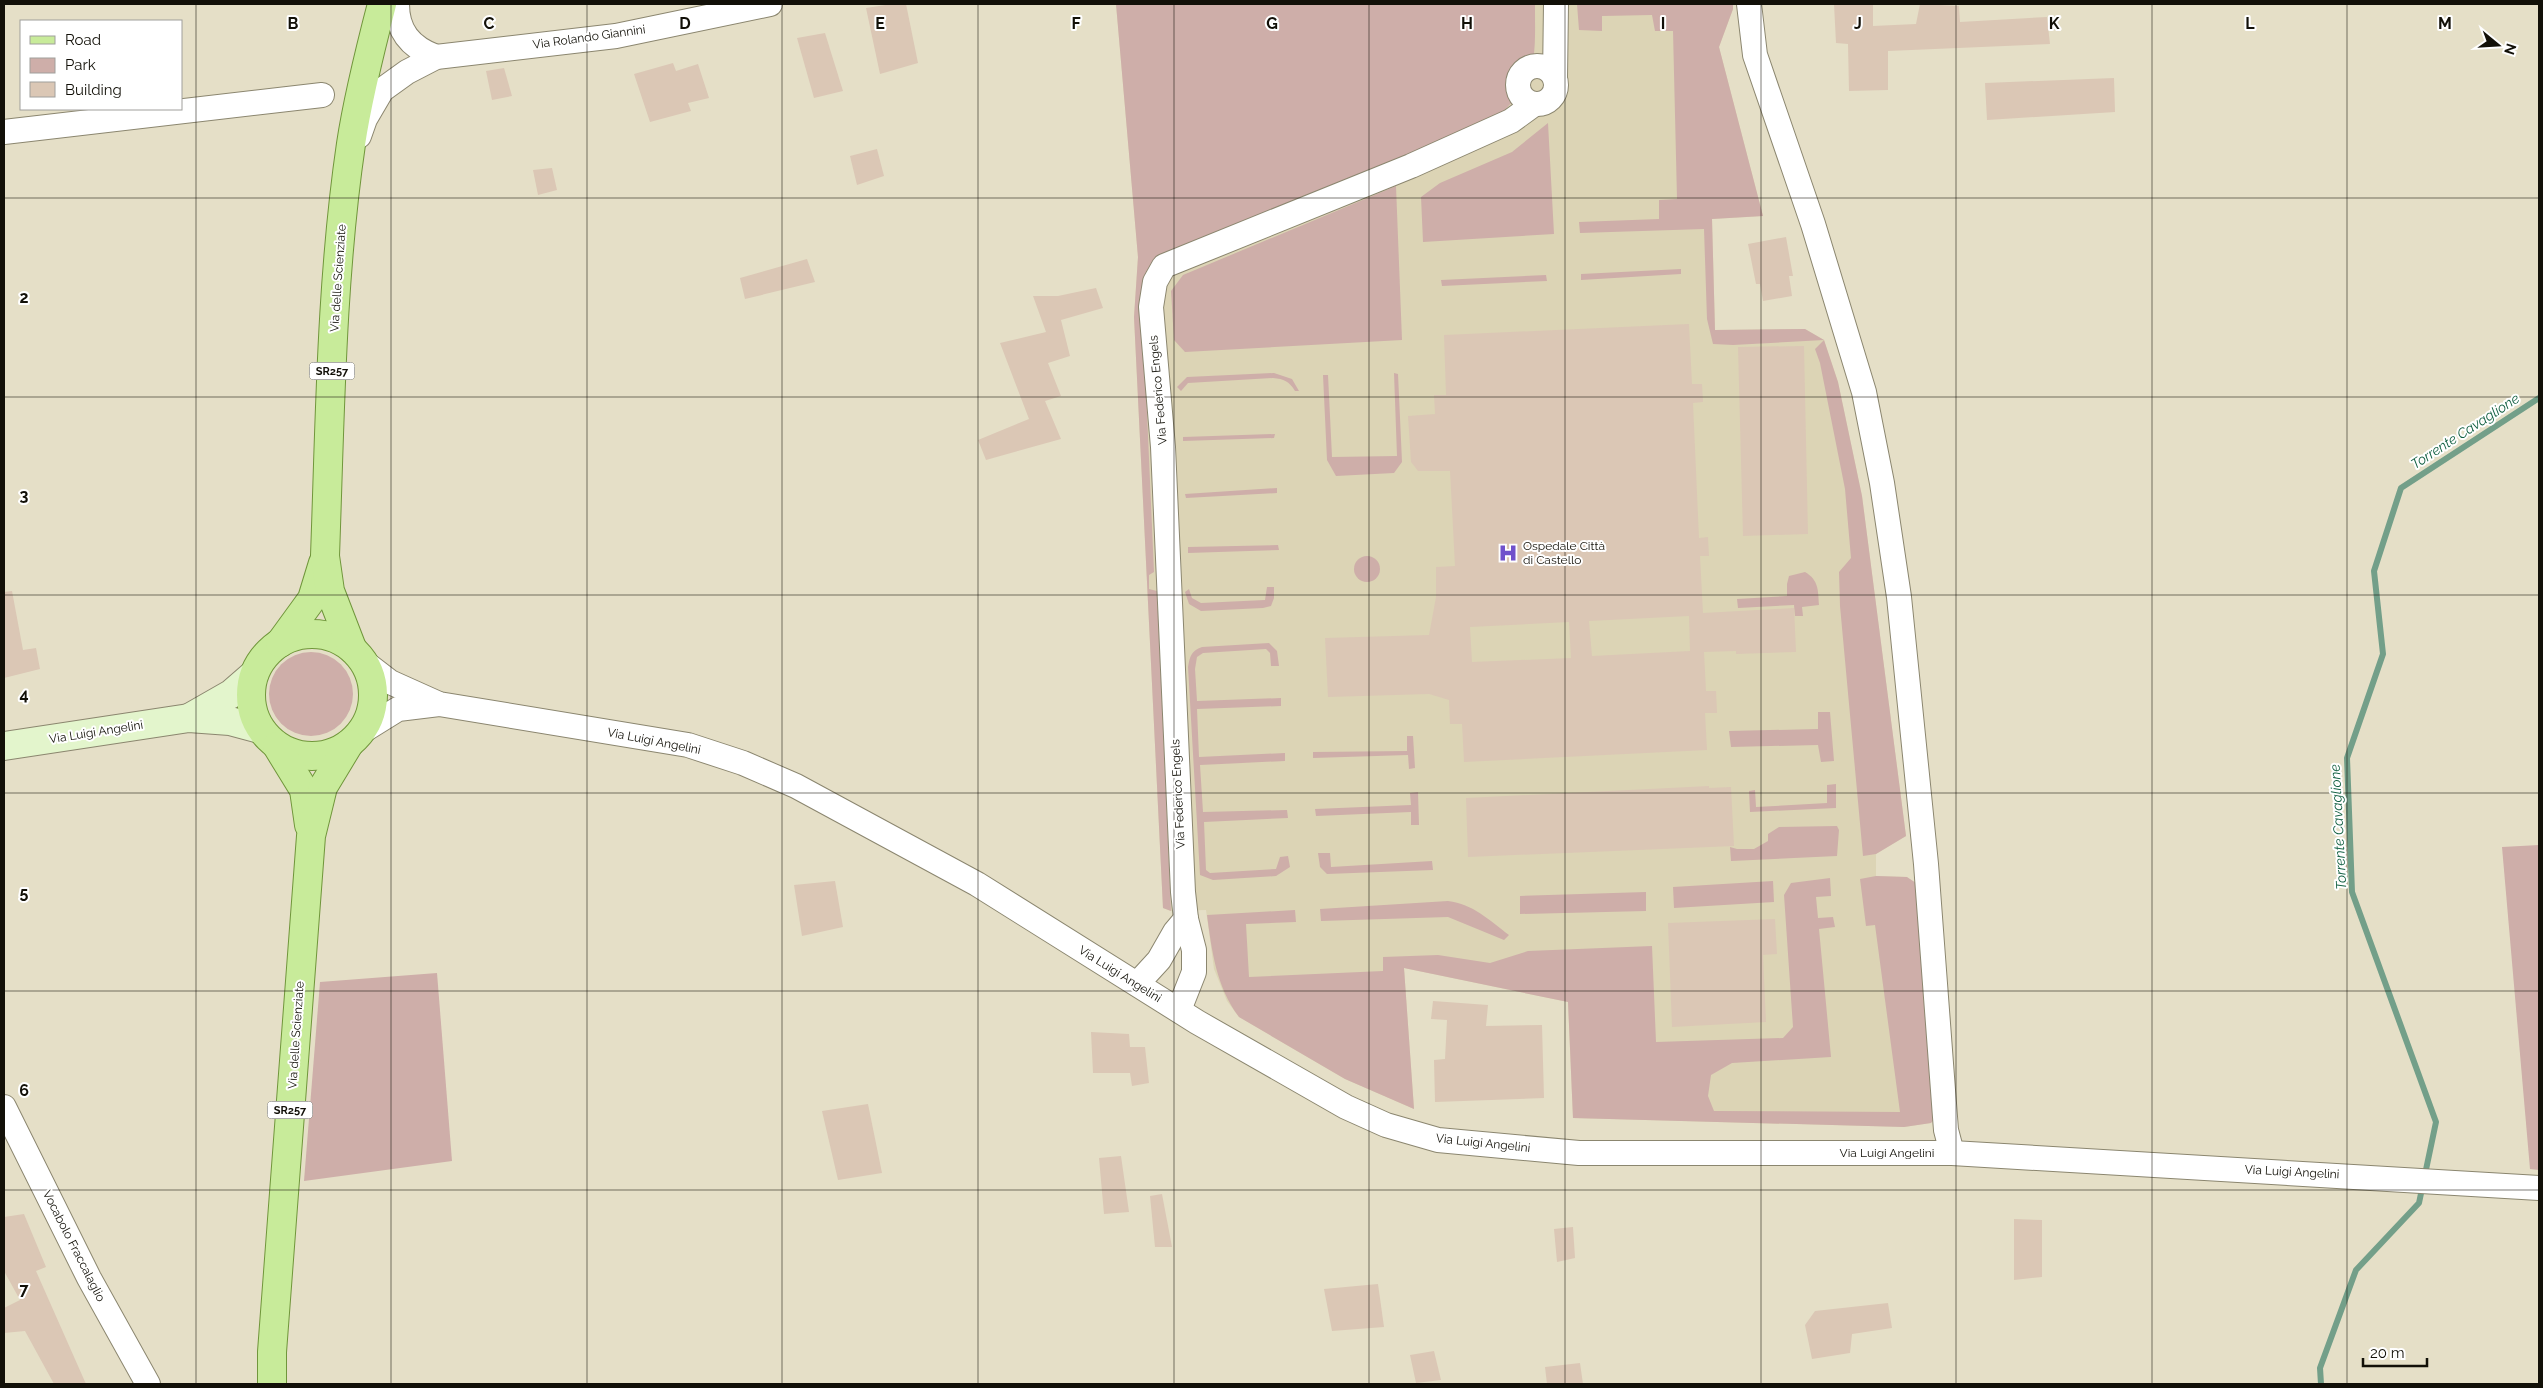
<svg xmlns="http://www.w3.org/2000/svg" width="2543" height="1388" viewBox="0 0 2543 1388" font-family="Raleway,sans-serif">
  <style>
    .built { fill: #dcd4b5 }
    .green { fill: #ceaea9 }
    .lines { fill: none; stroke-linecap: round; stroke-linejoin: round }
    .stream { stroke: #739f89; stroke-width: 6 }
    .building { fill: #dbc7b5; fill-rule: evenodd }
    .minor-casing { stroke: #8b866f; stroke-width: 26 }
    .secondary-casing { stroke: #8b866f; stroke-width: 30 }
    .primary-casing { stroke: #70963b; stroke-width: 30 }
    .minor { stroke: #fff; stroke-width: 24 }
    .secondary { stroke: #e3f5cc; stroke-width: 28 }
    .primary { stroke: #c8eb9a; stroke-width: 28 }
    .grid { fill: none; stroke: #121008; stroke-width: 1; stroke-opacity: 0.55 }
    .labels { text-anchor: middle; stroke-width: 4; stroke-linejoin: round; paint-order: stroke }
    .shield { fill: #fff; stroke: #595852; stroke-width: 1 }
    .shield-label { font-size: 11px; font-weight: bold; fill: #121008 }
    .street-label { font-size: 12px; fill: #121008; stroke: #fff }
    .poi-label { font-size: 12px; fill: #121008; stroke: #fff; text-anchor: start }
    .water-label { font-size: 14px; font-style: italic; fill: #126042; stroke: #fff }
    .grid-label { font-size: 16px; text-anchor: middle; font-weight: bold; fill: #121008; stroke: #fff; stroke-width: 4; stroke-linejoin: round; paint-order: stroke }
  </style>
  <rect width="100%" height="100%" fill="#e5dfc7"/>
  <polygon class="built" points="1116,4 1733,4 1733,9 1719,47 1763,216 1712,219 1715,330 1805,329 1824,340 1838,382 1862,496 1906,836 1876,854 1876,876 1907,877 1931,1123 1904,1127 1573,1118 1568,1002 1404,968 1414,1109 1345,1079 1239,1017 1227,1001 1214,969 1206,910 1171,911 1163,908 1134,317 1138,257"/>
  <g class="green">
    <path d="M1116,4H1535C1535,60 1539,80 1494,120L1160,256L1142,299L1154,572L1149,575V589L1157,591L1171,911L1163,908L1134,317L1138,257Z"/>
    <polygon points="1577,4 1733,4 1733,9 1719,47 1763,216 1712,219 1715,330 1805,329 1824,340 1838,382 1862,496 1906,836 1876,854 1863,856 1840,606 1839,572 1851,558 1845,489 1820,363 1815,349 1824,340 1733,345 1713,344 1707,319 1704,229 1580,233 1579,222 1659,219 1659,200 1677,199 1673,31 1655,31 1652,15 1602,16 1602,31 1579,30"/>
    <polygon points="1548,123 1554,234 1423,242 1421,197 1440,183 1512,152"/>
    <polygon points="1396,186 1402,340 1185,352 1174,340 1171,291 1183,275"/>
    <polygon points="1681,269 1681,274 1581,280 1581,274"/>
    <polygon points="1546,275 1547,281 1442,286 1441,280"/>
    <path d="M1274,373L1292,379L1299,391H1295C1289,381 1284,379 1273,378L1188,383L1181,391L1177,387L1187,377Z"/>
    <polygon points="1394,373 1398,374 1402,462 1394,473 1336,476 1327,460 1323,375 1328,375 1332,457 1397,456"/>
    <polygon points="1275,434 1274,438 1183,441 1183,437"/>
    <polygon points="1277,488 1277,493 1186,498 1185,494"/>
    <polygon points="1278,545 1279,550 1188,553 1188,547"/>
    <circle cx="1367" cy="569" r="13"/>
    <path d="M1805,572C1819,580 1818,591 1819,605L1802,607L1803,616H1795L1794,605L1738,608L1737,599L1787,596V584L1789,576Z"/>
    <polygon points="1267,587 1274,587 1274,598 1271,606 1263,608 1201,611 1189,604 1185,592 1189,589 1192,598 1201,603 1265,600"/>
    <path d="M1269,643L1277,651L1279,666H1271L1270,653L1266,649L1203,653L1197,657L1195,669L1197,701L1281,698V706L1197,709L1199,757L1285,753V761L1200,765L1203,812L1287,810L1288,818L1204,822L1206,870L1210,873L1276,869L1280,857L1288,856L1290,867L1276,876L1213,880L1200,875L1188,667C1190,656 1191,651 1202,647Z"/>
    <circle cx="311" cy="694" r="42"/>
    <polygon points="1818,712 1830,712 1834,761 1821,762 1818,745 1731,747 1729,731 1818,729"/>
    <polygon points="1407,736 1413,736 1415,768 1409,769 1408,755 1313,758 1313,752 1407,751"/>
    <polygon points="1836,784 1836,808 1750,812 1749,791 1755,790 1756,807 1827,803 1827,785"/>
    <polygon points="1418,792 1419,825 1411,825 1411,812 1316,816 1315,809 1411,805 1410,793"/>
    <polygon points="1837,826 1839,830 1837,856 1731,861 1730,847 1737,849 1754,849 1768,841 1768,834 1779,827"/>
    <polygon points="2539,845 2539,1170 2530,1169 2502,847"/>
    <polygon points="1318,853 1330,853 1331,867 1432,861 1433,870 1327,874 1320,867"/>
    <path d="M1876,876L1907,877L1916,883L1940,1113L1931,1123L1904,1127L1573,1118L1568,1002L1404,968L1414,1109L1345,1079L1239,1017C1216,986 1212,952 1207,915L1295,910L1296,922L1246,924L1249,977L1383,971V957L1438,955L1490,963L1528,951L1652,946L1656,1042L1783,1038L1793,1027L1784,895L1791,883L1830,878L1831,896L1816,897L1818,918L1833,917L1835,927L1819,929L1831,1057L1732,1063L1711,1075L1708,1096L1714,1111L1900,1112L1875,925L1866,926L1860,879Z"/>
    <polygon points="1773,881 1774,902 1674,908 1673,887"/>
    <polygon points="1646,892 1646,911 1520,914 1520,896"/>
    <path d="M1448,901C1473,904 1489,920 1509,935L1504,940L1448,917L1321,921L1320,909Z"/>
    <polygon points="437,973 452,1161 304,1181 320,982"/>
  </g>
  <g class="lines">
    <polyline class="stream" points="2321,1384 2320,1368 2356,1270 2419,1203 2436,1122 2352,892 2347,758 2383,654 2374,571 2401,488 2539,398"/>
  </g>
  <g class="building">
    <polygon points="892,4 906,4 918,63 880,74 866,8"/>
    <polygon points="1834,4 1873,4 1873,26 1916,24 1920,4 1959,6 1960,22 2047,17 2050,44 1888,51 1888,90 1849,91 1848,44 1836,43"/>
    <polygon points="825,33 843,91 814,98 797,38"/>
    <polygon points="673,63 676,71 698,64 709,98 688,103 691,111 650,122 634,74"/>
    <polygon points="504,68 512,96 492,100 486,71"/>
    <polygon points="2114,78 2115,112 1987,120 1985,83"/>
    <polygon points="877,149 884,176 857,185 850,156"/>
    <polygon points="552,168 557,190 538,195 533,170"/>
    <polygon points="1786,237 1793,276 1789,276 1792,296 1763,301 1760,284 1756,284 1748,244"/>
    <polygon points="807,259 815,282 745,299 740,278"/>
    <polygon points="1096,288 1103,308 1061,320 1070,356 1048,363 1061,396 1045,401 1061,439 986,460 978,440 1029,419 1000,343 1046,332 1033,296 1058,296"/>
    <path d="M1689,324L1692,384H1702L1703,402L1693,403L1699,538L1708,537L1709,556H1700L1703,613L1794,608L1796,652L1736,654V651L1704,652L1706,691H1716L1717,713H1705L1707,750L1464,762L1462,724H1450L1449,700L1429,694L1328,697L1325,638L1429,635L1436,597V567L1455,566L1450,471H1418L1411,462L1408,416L1435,414L1434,395H1446L1444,335ZM1689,616L1690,651L1592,656L1589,621ZM1569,622L1571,658L1472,662L1470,627Z"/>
    <polygon points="1804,346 1808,534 1743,536 1738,347"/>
    <polygon points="12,591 23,650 36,648 40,669 4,678 4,592"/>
    <polygon points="1709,786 1709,788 1731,787 1734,846 1468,857 1466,798"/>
    <polygon points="835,881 843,927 802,936 794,885"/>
    <polygon points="1775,919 1777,954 1763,955 1766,1022 1672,1027 1668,923"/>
    <polygon points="1433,1001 1488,1005 1486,1026 1542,1025 1544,1098 1435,1102 1434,1060 1445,1059 1447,1020 1431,1019"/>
    <polygon points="1091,1032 1129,1034 1130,1047 1145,1047 1149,1083 1132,1086 1130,1073 1093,1073"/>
    <polygon points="868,1104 882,1173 838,1180 822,1111"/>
    <polygon points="1121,1156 1129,1212 1104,1214 1099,1158"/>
    <polygon points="1162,1194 1172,1247 1155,1247 1150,1196"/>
    <polygon points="24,1214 46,1267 36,1271 86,1384 54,1384 25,1331 4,1333 4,1308 20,1300 4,1271 4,1217"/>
    <polygon points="2014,1219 2042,1220 2042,1277 2014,1280"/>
    <polygon points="1573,1227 1575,1258 1557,1262 1554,1229"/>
    <polygon points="1378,1284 1384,1327 1332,1331 1324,1289"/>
    <polygon points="1888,1303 1892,1328 1852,1334 1850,1353 1812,1359 1805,1325 1815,1311"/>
    <polygon points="1434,1351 1441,1380 1416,1383 1410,1355"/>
    <polygon points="1580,1363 1583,1384 1547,1384 1545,1367"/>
  </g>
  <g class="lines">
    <g class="minor-casing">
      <g id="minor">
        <path d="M397,4C397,31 410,47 436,57"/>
        <polyline points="1749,4 1755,55 1813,224 1864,392 1882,483 1899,597 1926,864 1946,1130 1952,1153"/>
        <circle cx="1537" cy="85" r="19"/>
        <polyline points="1555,78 1556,4"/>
        <polyline points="4,132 322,95"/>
        <polyline points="359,136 365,119 382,90 407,72 436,57 616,36 770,4"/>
        <polyline points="364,662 390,682 439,704 688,745 743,763 796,786 977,884 1197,1022 1346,1107 1386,1125 1438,1140 1579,1153 1952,1153 2539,1188"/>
        <polyline points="361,732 398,709 439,704"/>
        <polyline points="1137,984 1159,960 1175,932 1186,919"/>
        <polyline points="1179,1010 1194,972 1194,950 1186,919 1183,892 1163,447 1151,307 1155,282 1164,266 1411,166 1511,121 1533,105"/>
        <polyline points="4,1107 89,1278 148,1384"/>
      </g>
    </g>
    <g class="secondary-casing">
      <g id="secondary">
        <polyline points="189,718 231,694 254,674"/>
        <polyline points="4,746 189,718 230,721 260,729"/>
      </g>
    </g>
    <g class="primary-casing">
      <g id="primary">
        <circle cx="312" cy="695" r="61"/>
        <polyline points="280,643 312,599 323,563"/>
        <path d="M352,648L330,591L325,556C330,419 331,280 351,144C358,97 370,50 382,4"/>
        <polyline points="277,746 304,790 309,825"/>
        <polyline points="272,1384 272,1352 311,836 323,787 349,744"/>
      </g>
    </g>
    <use href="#minor" class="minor"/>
    <use href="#secondary" class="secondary"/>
    <use href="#primary" class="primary"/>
  </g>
  <path class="grid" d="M196,4V1384M391,4V1384M587,4V1384M782,4V1384M978,4V1384M1174,4V1384M1369,4V1384M1565,4V1384M1761,4V1384M1956,4V1384M2152,4V1384M2347,4V1384M4,198H2539M4,397H2539M4,595H2539M4,793H2539M4,991H2539M4,1190H2539"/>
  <defs>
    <g id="hospital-bare" transform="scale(1.5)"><path d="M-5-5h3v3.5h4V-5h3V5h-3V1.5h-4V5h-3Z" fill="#7051cb" stroke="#fff" stroke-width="2.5" paint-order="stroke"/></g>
  </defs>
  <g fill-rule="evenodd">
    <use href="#hospital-bare" x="1508" y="553"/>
  </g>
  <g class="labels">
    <g class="shield">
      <rect x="309.5" y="362.5" width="45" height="17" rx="4"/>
      <rect x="267.5" y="1101.5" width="45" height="17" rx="4"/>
    </g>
    <g class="shield-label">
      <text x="332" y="375">SR257</text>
      <text x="290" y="1114">SR257</text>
    </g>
    <g class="street-label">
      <text transform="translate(589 37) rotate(-8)" y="4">Via Rolando Giannini</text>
      <text transform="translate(338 278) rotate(-86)" y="4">Via delle Scienziate</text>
      <text transform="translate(1158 390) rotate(-95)" y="4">Via Federico Engels</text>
      <text transform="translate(96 732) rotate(-9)" y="4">Via Luigi Angelini</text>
      <text transform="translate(654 741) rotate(11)" y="4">Via Luigi Angelini</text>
      <text transform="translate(1178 794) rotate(-93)" y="4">Via Federico Engels</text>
      <text transform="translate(1120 974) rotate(32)" y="4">Via Luigi Angelini</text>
      <text transform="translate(296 1035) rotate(-86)" y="4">Via delle Scienziate</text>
      <text transform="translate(1483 1143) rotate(6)" y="4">Via Luigi Angelini</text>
      <text x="1887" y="1157">Via Luigi Angelini</text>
      <text transform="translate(2292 1172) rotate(3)" y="4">Via Luigi Angelini</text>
      <text transform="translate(74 1246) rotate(63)" y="4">Vocabolo Fraccalaglio</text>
    </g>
    <g class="poi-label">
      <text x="1523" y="550">Ospedale Città<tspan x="1523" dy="14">di Castello</tspan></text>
    </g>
    <g class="water-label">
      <text transform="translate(2465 431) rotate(-33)" y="5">Torrente Cavaglione</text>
      <text transform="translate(2338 827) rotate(-93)" y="5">Torrente Cavaglione</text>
    </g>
  </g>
  <g class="grid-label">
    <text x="293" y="29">B</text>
    <text x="489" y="29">C</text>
    <text x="685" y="29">D</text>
    <text x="880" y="29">E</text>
    <text x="1076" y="29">F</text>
    <text x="1272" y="29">G</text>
    <text x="1467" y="29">H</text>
    <text x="1663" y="29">I</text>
    <text x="1858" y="29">J</text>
    <text x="2054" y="29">K</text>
    <text x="2250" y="29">L</text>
    <text x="2445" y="29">M</text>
    <text x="24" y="303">2</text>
    <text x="24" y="501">3</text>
    <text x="24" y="700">4</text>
    <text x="24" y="898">5</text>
    <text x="24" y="1096">6</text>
    <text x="24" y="1295">7</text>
  </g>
  <rect width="2543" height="1388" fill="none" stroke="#121008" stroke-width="10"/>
  <rect x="20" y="20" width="162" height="90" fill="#ffffff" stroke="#a09f9c"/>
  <rect x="30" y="36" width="25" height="8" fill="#c8eb9a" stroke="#a09f9c"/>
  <text x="65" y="45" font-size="15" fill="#121008">Road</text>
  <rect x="30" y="58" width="25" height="15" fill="#ceaea9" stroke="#a09f9c"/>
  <text x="65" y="70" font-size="15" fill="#121008">Park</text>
  <rect x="30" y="82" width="25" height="15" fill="#dbc7b5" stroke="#a09f9c"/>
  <text x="65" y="95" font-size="15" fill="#121008">Building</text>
  <g transform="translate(2498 45) rotate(108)" stroke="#ffffff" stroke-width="4" paint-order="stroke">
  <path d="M0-4L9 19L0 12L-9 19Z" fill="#121008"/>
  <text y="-8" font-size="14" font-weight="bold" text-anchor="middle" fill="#121008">N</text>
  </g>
  <path d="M2363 1358v8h64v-8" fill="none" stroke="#121008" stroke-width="2.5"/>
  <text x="2370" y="1358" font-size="15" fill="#121008" stroke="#ffffff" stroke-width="4" paint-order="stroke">20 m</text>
</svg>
